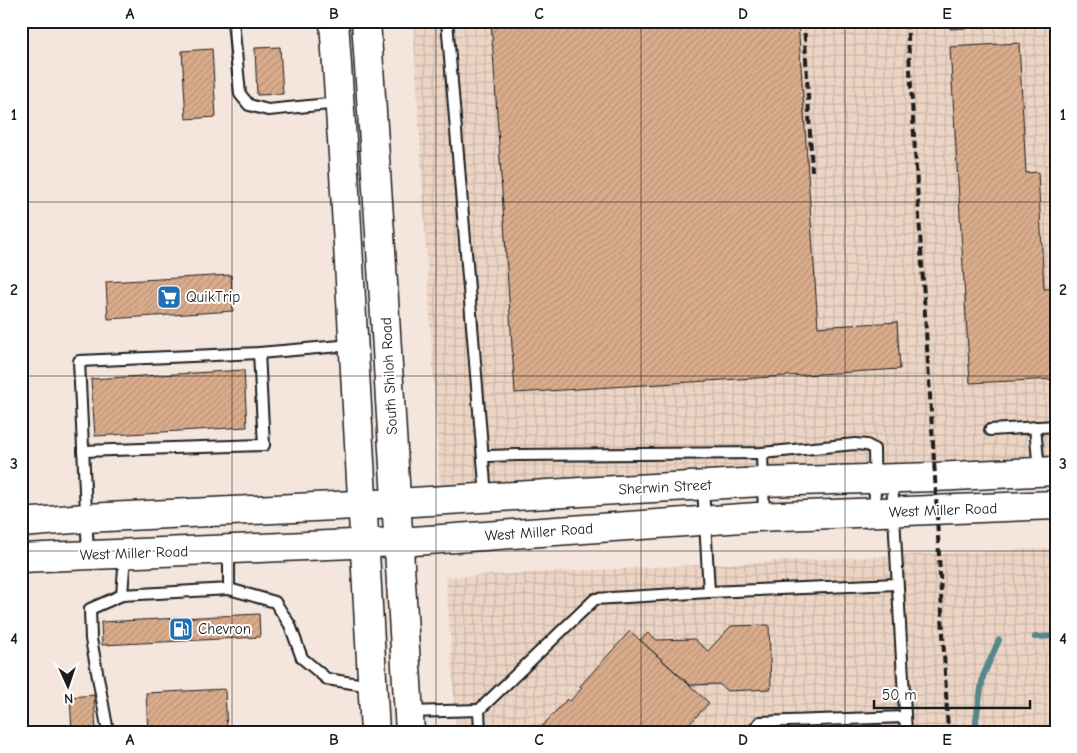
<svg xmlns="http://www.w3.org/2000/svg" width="1077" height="753" viewBox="0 0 1077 753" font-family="'Comic Neue',sans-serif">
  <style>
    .industrial { fill: url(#industrial-grid) }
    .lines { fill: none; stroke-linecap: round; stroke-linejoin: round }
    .stream { stroke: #56878c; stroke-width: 6 }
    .building { fill: url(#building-hatch); stroke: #1c1c1c }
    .lane-casing { stroke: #1c1c1c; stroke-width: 14 }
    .secondary-casing { stroke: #1c1c1c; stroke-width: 31 }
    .lane { stroke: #fff; stroke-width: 10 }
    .secondary { stroke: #fff; stroke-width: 28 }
    .rail { stroke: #1c1c1c; stroke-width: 4; stroke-dasharray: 8 4; stroke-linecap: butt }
    .grid { fill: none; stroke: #1c1c1c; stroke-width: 1; stroke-opacity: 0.55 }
    .labels { text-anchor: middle; stroke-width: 4; stroke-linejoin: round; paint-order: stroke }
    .poi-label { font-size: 15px; fill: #1c1c1c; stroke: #fff; text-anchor: start }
    .street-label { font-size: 15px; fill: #1c1c1c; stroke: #fff }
    .neatline { fill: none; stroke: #1c1c1c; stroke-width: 2 }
    .grid-label { font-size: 16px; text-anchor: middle; font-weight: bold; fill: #1c1c1c }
  </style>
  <defs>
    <pattern id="industrial-grid" width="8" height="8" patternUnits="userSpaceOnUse" patternTransform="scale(1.25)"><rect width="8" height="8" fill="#ecd5c4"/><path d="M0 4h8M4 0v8" fill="none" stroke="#cab6a8"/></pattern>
    <pattern id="building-hatch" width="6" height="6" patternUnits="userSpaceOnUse" patternTransform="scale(1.25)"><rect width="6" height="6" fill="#daac8c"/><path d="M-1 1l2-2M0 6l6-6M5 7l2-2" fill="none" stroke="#ba9378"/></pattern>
  </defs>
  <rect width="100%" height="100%" fill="#f4e6dc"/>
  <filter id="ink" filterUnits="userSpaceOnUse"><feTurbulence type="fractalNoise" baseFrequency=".02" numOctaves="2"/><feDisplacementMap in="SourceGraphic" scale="10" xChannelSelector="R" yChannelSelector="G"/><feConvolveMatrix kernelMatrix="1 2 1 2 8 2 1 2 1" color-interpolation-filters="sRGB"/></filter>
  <g filter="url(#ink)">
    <g class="industrial">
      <polygon points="413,21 1056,21 1056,456 920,462 440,490"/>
      <polygon points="1056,548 1056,732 456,732 446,577"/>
    </g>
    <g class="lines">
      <g class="stream">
        <polyline points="1035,637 1056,636"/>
        <polyline points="976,732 976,720 983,676 999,640"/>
      </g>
    </g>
    <g class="building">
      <polygon points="491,21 798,21 818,327 897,322 900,369 515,393"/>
      <polygon points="949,21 1056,21 1056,22 950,29"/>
      <polygon points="1019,43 1026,173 1038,172 1044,289 1056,288 1056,379 970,383 950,47"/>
      <polygon points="280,47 283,94 257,95 255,48"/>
      <polygon points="212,49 216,117 186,119 182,51"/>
      <polygon points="231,275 233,311 108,319 106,282"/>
      <polygon points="244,370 247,427 95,436 91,379"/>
      <polygon points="259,614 260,637 102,645 101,622"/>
      <polygon points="769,625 771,689 727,691 719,684 690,685 640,640 648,633 657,640 694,639 708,651 731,626"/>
      <polygon points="630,631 709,703 682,732 537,732 567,699 570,701 582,688 580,686"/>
      <polygon points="225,689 227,732 148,732 146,693"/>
      <polygon points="94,695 96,732 72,732 70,697"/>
    </g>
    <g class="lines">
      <g class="lane-casing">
        <g id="lane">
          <polyline points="233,21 240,94 249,105 268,110 339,103"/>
          <polyline points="447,21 486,496"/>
          <polyline points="1035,427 1039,471"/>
          <polyline points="990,430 1056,426"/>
          <polyline points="83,451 264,445 259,353"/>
          <polyline points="762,453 764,514"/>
          <polyline points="483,457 488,456 517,455 762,453 855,444 867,445 874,449 875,510"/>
          <polyline points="892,480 906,732"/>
          <polyline points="229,551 229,589 275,602 290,625 302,658 327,679 371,686"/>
          <polyline points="88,554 79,361 259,353 352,345"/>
          <polyline points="709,592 897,584"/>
          <polyline points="122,595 229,589"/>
          <polyline points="479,710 595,599 709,592 703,486"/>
          <polyline points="409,712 479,710 480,732"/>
          <polyline points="108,732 91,639 90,609 122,595 125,555"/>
          <polyline points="752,732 760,722 905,717"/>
        </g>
      </g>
      <g class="secondary-casing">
        <g id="secondary">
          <polyline points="334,21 343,155 375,732"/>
          <polyline points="366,21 380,233 410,732"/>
          <polyline points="21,523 86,518 396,503 581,492 762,482 935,477 1056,471"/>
          <polyline points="21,558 399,542 757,517 1056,505"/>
        </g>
      </g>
      <use href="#lane" class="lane"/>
      <use href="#secondary" class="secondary"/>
      <g class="rail">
        <polyline points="804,21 812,171"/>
        <polyline points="907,21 935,477 948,732"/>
      </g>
    </g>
  </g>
  <path class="grid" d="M232,21V732M436,21V732M641,21V732M845,21V732M21,202H1056M21,376H1056M21,551H1056"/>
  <defs>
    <g id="supermarket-square" transform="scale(1.25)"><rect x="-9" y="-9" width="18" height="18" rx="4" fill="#1f6fb2" stroke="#fff"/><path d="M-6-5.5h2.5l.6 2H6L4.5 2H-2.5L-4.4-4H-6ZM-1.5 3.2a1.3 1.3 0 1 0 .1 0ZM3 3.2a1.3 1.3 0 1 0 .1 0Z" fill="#fff"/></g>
    <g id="fuel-square" transform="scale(1.25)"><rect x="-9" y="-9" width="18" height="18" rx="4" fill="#1f6fb2" stroke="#fff"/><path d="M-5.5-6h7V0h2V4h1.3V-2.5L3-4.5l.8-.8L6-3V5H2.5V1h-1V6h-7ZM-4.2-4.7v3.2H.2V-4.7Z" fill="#fff"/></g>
  </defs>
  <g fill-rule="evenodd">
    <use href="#supermarket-square" x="169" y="297"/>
    <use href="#fuel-square" x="181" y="629"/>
  </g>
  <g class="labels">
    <g class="poi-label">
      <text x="186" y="302">QuikTrip</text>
      <text x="198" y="634">Chevron</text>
    </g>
    <g class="street-label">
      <text transform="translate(389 376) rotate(-93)" y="5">South Shiloh Road</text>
      <text transform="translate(665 487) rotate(-3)" y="5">Sherwin Street</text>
      <text transform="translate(943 510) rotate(-2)" y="5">West Miller Road</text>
      <text transform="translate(539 532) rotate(-4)" y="5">West Miller Road</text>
      <text transform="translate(134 553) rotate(-2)" y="5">West Miller Road</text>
    </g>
  </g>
  <rect width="1077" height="753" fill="none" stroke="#fff" stroke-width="55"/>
  <g transform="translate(68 686) rotate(177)" stroke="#ffffff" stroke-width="4" paint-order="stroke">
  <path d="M0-4L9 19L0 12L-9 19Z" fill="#1c1c1c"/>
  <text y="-8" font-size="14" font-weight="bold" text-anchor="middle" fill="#1c1c1c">N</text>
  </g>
  <path d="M874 700v8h156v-8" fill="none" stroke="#1c1c1c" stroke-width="2.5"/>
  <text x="882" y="700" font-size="15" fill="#1c1c1c" stroke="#ffffff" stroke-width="4" paint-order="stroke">50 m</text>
  <rect x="28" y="28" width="1022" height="698" class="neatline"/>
  <g class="grid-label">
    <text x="130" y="19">A</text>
    <text x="334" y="19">B</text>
    <text x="539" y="19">C</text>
    <text x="743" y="19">D</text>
    <text x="947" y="19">E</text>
    <text x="14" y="120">1</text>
    <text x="1063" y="120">1</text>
    <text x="14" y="295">2</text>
    <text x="1063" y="295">2</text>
    <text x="14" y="469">3</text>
    <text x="1063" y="469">3</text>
    <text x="14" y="644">4</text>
    <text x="1063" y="644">4</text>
    <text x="130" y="745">A</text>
    <text x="334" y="745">B</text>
    <text x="539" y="745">C</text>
    <text x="743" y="745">D</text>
    <text x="947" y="745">E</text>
  </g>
</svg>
